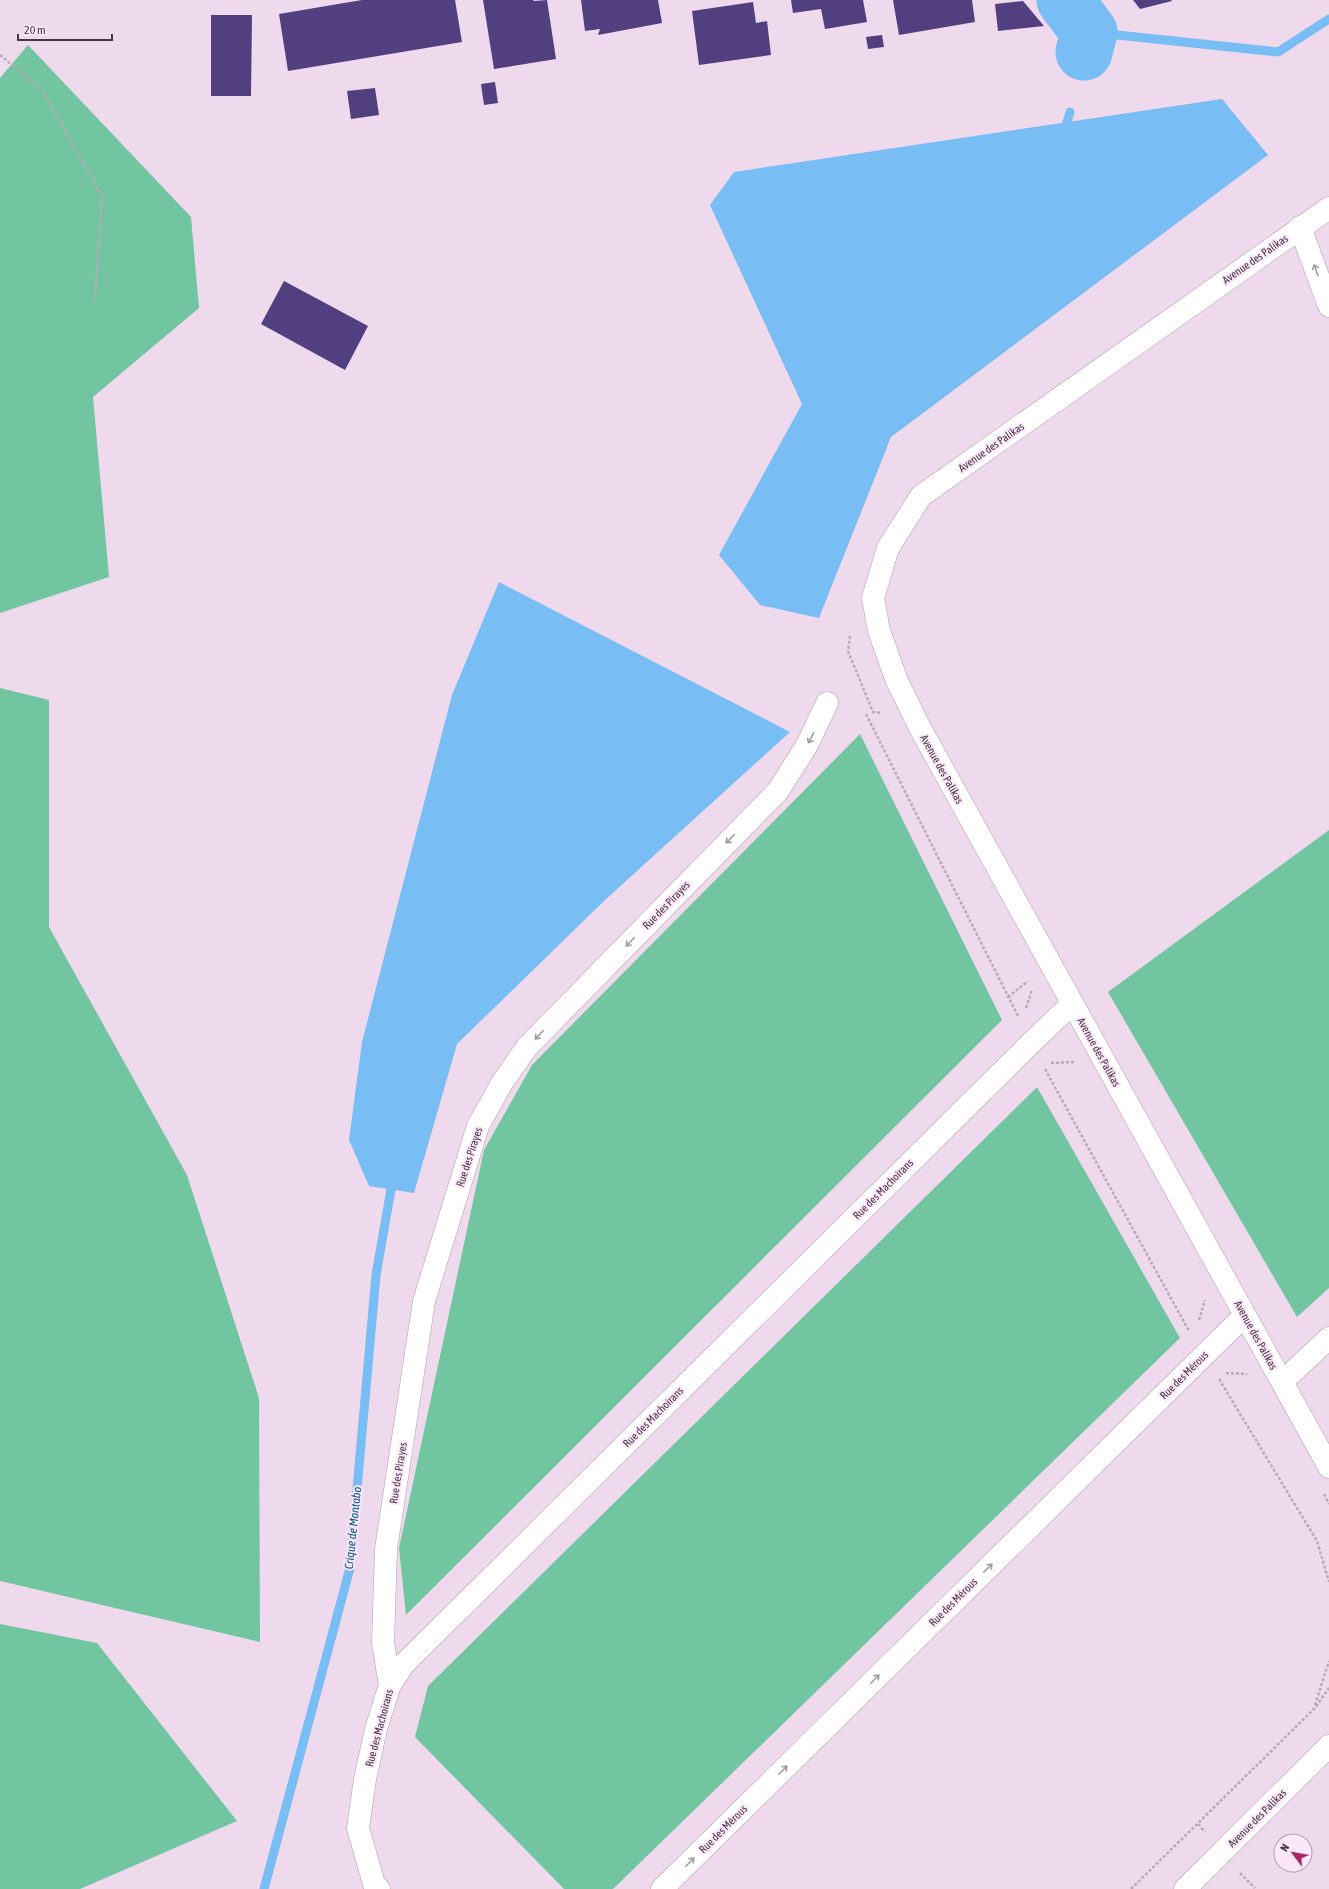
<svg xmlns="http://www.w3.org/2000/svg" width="1329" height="1889" viewBox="0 0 1329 1889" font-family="'Asap Condensed',sans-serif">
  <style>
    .green { fill: #71c6a1 }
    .water { fill: #78bdf3 }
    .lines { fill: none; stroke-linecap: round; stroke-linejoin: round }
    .stream { stroke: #78bdf3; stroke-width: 9 }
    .river { stroke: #78bdf3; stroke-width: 57 }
    .building { fill: #513f7f }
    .minor-casing { stroke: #b19daf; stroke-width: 23 }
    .path { stroke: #bba9b9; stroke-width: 2.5; stroke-dasharray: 3 2; stroke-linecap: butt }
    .minor { stroke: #fff; stroke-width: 22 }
    .oneway { stroke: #a09ca0 }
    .labels { text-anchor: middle; stroke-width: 4; stroke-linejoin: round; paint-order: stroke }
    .street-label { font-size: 11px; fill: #413940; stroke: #fce6fa }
    .water-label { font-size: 12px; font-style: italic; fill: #02598b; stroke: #fce6fa }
  </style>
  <rect width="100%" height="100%" fill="#efd9ed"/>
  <g class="green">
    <polygon points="28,45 191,217 199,308 93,397 109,577 0,613 0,78"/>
    <polygon points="0,688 49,700 49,927 187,1175 259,1398 260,1642 0,1581"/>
    <polygon points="860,734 1002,1020 406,1615 399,1548 484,1150 532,1065"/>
    <polygon points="1329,830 1329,1288 1297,1317 1108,992"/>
    <polygon points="1037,1087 1180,1338 613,1889 564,1889 415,1737 428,1686"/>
    <polygon points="0,1624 97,1643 237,1821 80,1889 0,1889"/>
  </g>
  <g class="water">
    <polygon points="1222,99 1268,155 891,437 819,618 760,605 719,555 802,404 710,205 734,172"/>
    <polygon points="499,582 790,732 605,900 457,1044 414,1193 369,1186 349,1140 362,1042 452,695"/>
  </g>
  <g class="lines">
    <g class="stream">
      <polyline points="1089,32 1278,52 1329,19"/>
      <polyline points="1063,135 1070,112"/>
      <polyline points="264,1889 350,1568 376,1275 393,1178"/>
    </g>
    <polyline class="river" points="1065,0 1089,32 1084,52"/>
  </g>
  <g class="building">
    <polygon points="362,0 455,0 462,42 288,71 279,14"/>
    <polygon points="483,0 533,0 534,1 547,0 556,59 494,69"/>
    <polygon points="581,0 658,0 662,23 598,35 600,29 585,31"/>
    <polygon points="791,0 863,0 867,22 825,29 821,9 793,13"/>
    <polygon points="893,0 972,0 975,22 899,35"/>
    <polygon points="1133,0 1171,0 1172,1 1140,9"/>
    <polygon points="1023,1 1044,26 998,31 995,4"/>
    <polygon points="753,2 756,23 767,21 771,55 699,65 692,11"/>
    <polygon points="211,15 252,15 251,96 211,96"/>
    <polygon points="882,35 884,47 868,49 866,37"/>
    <polygon points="495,82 498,103 484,105 481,84"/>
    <polygon points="375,88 379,115 351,119 347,91"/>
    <polygon points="284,281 368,326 345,370 261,324"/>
  </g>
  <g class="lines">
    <g class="minor-casing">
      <g id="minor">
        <polyline points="1329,208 921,496 888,548 873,598 879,631 897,681 920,728 1329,1467"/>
        <polyline points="1300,227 1329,306"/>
        <polyline points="1282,1382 1329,1338"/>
        <polyline points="390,1685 383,1643 386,1549 424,1301 478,1126 502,1083 527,1047 778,791 807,745 827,703"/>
        <polyline points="379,1889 374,1884 358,1828 365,1779 376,1729 390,1685 404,1664 1032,1042 1072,1004"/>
        <polyline points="662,1889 1245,1315"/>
        <polyline points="1185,1889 1329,1746"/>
      </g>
    </g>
    <g class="path">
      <polyline points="0,55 42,90 102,196 95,301"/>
      <polyline points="850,636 848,651 873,712 882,713"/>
      <polyline points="866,714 1018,1016"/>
      <polyline points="1008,997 1028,981"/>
      <polyline points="1026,1008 1032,990"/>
      <polyline points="1051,1063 1074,1062"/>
      <polyline points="1045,1069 1189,1331"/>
      <polyline points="1199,1320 1205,1300"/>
      <polyline points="1226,1373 1247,1374"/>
      <polyline points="1219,1379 1317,1541 1329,1582"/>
      <polyline points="1324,1494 1329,1504"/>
      <polyline points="1315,1705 1329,1661"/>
      <polyline points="1198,1824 1205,1832"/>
      <polyline points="1240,1873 1255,1888"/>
      <polyline points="1131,1889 1315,1708 1329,1688"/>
    </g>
    <use href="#minor" class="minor"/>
  </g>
  <defs><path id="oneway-shaft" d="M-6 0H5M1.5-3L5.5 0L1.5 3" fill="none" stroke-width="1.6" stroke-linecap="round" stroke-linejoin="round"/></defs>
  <g class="oneway">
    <use href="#oneway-shaft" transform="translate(1316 270) rotate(-109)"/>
    <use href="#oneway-shaft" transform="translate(811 738) rotate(117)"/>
    <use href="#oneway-shaft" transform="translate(730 839) rotate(134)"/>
    <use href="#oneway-shaft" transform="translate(630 942) rotate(134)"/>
    <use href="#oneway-shaft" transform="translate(539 1035) rotate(134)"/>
    <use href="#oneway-shaft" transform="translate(988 1568) rotate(-45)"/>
    <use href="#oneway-shaft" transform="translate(875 1679) rotate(-45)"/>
    <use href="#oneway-shaft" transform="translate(783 1770) rotate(-45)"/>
    <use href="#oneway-shaft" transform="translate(690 1862) rotate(-45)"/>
  </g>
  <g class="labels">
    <g class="street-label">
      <text transform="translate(1255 259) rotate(-35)" y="4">Avenue des Palikas</text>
      <text transform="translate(991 447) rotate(-35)" y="4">Avenue des Palikas</text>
      <text transform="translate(942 769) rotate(61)" y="4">Avenue des Palikas</text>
      <text transform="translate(666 905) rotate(-46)" y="4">Rue des Pirayes</text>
      <text transform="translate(1099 1052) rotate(61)" y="4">Avenue des Palikas</text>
      <text transform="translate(469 1157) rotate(-72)" y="4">Rue des Pirayes</text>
      <text transform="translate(883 1189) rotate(-45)" y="4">Rue des Machoirans</text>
      <text transform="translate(1256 1335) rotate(61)" y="4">Avenue des Palikas</text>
      <text transform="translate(1184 1375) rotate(-45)" y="4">Rue des Mérous</text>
      <text transform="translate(653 1417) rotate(-45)" y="4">Rue des Machoirans</text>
      <text transform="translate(398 1473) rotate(-81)" y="4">Rue des Pirayes</text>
      <text transform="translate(953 1602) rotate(-45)" y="4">Rue des Mérous</text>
      <text transform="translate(379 1728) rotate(-75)" y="4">Rue des Machoirans</text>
      <text transform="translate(1257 1818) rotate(-45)" y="4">Avenue des Palikas</text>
      <text transform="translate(723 1829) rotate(-45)" y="4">Rue des Mérous</text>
    </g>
    <g class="water-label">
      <text transform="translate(353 1528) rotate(-84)" y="4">Crique de Montabo</text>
    </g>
  </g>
  <g transform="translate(1293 1853) rotate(302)"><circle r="19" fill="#fce6fa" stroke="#b1a1b0"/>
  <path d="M0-3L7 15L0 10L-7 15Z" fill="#ad2466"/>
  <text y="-6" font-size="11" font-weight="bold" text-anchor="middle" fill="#413940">N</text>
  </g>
  <path d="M18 34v6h94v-6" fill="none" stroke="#413940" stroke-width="2"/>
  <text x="24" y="34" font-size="12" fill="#413940" stroke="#fce6fa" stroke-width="3" paint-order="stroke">20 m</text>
</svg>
